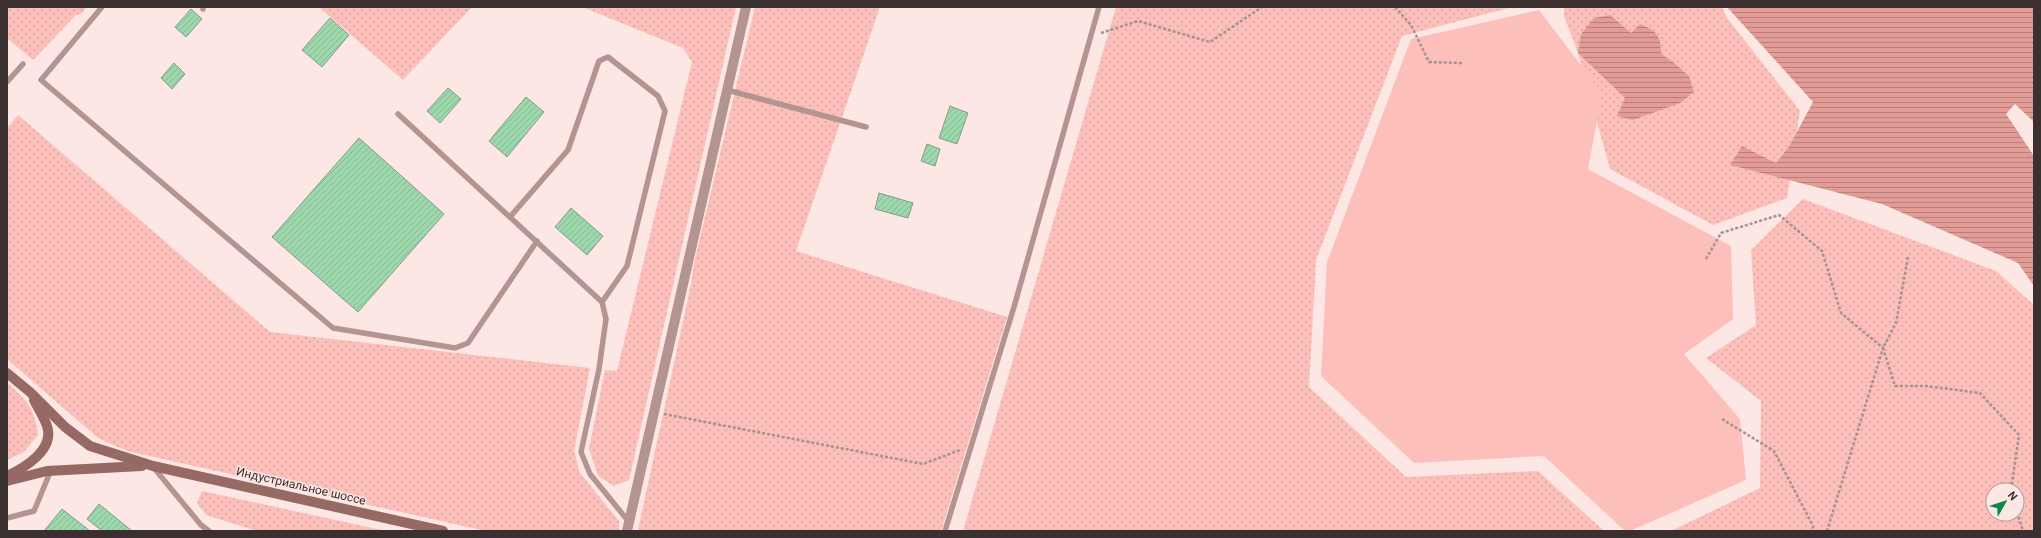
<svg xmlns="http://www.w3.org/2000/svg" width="2041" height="538" viewBox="0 0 2041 538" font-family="Roboto,sans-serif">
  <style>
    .grass { fill: url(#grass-dots); fill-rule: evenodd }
    .garden { fill: #fcbfb9 }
    .water { fill: url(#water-rules) }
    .building { fill: url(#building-hatch); stroke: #889a8c }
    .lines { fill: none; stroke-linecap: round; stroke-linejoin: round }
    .path { stroke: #a39392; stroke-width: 2.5; stroke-dasharray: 3 2; stroke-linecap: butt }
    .service { stroke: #b49491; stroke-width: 5.5 }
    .minor { stroke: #b49491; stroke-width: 10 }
    .secondary { stroke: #976965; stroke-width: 10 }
    .labels { text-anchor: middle; stroke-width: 3; stroke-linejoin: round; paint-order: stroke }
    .street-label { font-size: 12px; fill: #3a302f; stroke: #fce7e5 }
  </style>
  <defs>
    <pattern id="grass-dots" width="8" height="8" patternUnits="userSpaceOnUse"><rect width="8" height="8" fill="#fcbfb9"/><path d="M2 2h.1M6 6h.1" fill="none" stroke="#d9a49f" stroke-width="1.8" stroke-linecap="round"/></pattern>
    <pattern id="water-rules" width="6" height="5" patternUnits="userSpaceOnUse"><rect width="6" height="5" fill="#e39b95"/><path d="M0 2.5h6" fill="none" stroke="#b97f7a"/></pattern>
    <pattern id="building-hatch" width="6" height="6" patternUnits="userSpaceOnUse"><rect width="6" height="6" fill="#9cd8ac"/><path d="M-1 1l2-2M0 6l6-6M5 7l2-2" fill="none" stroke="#87ba94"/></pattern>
  </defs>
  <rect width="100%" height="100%" fill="#fce7e5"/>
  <g class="grass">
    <polygon points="7,7 87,7 81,14 76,15 33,60 7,38"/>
    <polygon points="319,7 472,7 403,80"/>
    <polygon points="582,7 736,7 629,480 614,486 598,476 589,449 605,370 617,371 692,62 683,48"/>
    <polygon points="755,7 880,7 796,251 1007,317 941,531 638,530 690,289 695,259"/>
    <polygon points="1116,7 1512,7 1402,36 1316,260 1309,387 1406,477 1538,471 1604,531 963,531"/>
    <polygon points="1564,7 1722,7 1727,18 1800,111 1787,198 1713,225 1610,169 1578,53 1564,16"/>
    <polygon points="18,115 270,332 590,368 574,451 580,473 619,521 619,531 486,531 127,451 98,438 7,359 7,128"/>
    <path d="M1803,199L1996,271L2034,305V531H1671L1760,488L1761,401L1706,358L1756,325L1751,250ZM1993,490H2017V514H1993Z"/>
    <path d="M7,383C26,399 35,409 38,435L24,452L7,460Z"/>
    <polygon points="202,491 386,531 257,531 206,515 197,503"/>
  </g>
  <polygon class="garden" points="1539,10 1602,93 1588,169 1731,246 1733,319 1684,354 1740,419 1746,480 1630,531 1625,531 1544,456 1414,463 1321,376 1327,262 1411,39"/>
  <g class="water">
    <polygon points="1727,7 2034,7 2034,122 2015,104 2006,114 2034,156 2034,286 2018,263 1882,204 1730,165 1742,146 1776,163 1790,145 1813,102"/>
    <path d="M1610,15L1631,33L1640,24C1657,31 1661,36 1661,54L1672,61L1689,76L1694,92L1680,103L1633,120L1617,116L1625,98L1578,53L1581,34L1594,18Z"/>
  </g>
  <g class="building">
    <polygon points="191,9 202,19 186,37 175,27"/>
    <polygon points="330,18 349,35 322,67 302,50"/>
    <polygon points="174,63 185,74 172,89 161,78"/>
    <polygon points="448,88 461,99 440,123 427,111"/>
    <polygon points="526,97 544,112 507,157 489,141"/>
    <polygon points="950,106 968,113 957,144 939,138"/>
    <polygon points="359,138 444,214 358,312 272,237"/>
    <polygon points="927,144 940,149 935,166 921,161"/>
    <polygon points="879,193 913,203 908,218 875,209"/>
    <polygon points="571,208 603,236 587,255 555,227"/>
    <polygon points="99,504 132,531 102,531 87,519"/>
    <polygon points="62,509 90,531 44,531"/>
  </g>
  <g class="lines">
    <g class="path">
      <polyline points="1395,7 1411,25 1429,62 1462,63"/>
      <polyline points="1101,33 1138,21 1210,42 1262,7"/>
      <polyline points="1908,257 1896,323 1883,348 1895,386 1926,386 1980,393 2019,435 2011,490"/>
      <polyline points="1706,259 1721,233 1779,215 1822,251 1841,313 1883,348 1827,531"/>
      <polyline points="664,414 923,464 960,450"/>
      <polyline points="1722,419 1774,451 1813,526 1813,531"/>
      <polyline points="2017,512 2023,531"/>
    </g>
    <g class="service">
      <polyline points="102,7 41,80 333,328 455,348 468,343 537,241"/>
      <polyline points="203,7 203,9"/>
      <polyline points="7,82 23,64"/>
      <polyline points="727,90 866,127"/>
      <polyline points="398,114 602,302 606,319 599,369 581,452 590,474 629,522"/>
      <polyline points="510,217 568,150 599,61 608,57 658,96 665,111 627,266 602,302"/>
      <polyline points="154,468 201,525 209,531"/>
      <polyline points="7,518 34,511 51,470"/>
      <polyline points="945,531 1014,307 1099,7"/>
    </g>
    <polyline class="minor" points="627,531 746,7"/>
    <g class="secondary">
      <polyline points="7,373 30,392 65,427 90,446 153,466 443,531"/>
      <path d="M7,476C24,468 55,450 47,426C44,417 38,408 34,400"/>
      <polyline points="7,481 47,471 142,466"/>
    </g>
  </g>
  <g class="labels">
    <g class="street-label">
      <text transform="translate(301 486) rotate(13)" y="4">Индустриальное шоссе</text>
    </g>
  </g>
  <rect width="2041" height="538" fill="none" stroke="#3a302f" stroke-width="16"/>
  <g transform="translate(2005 502) rotate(51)"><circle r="19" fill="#fce7e5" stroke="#ae9e9c"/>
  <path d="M0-3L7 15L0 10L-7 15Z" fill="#048b48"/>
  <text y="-6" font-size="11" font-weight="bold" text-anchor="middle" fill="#3a302f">N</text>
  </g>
</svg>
